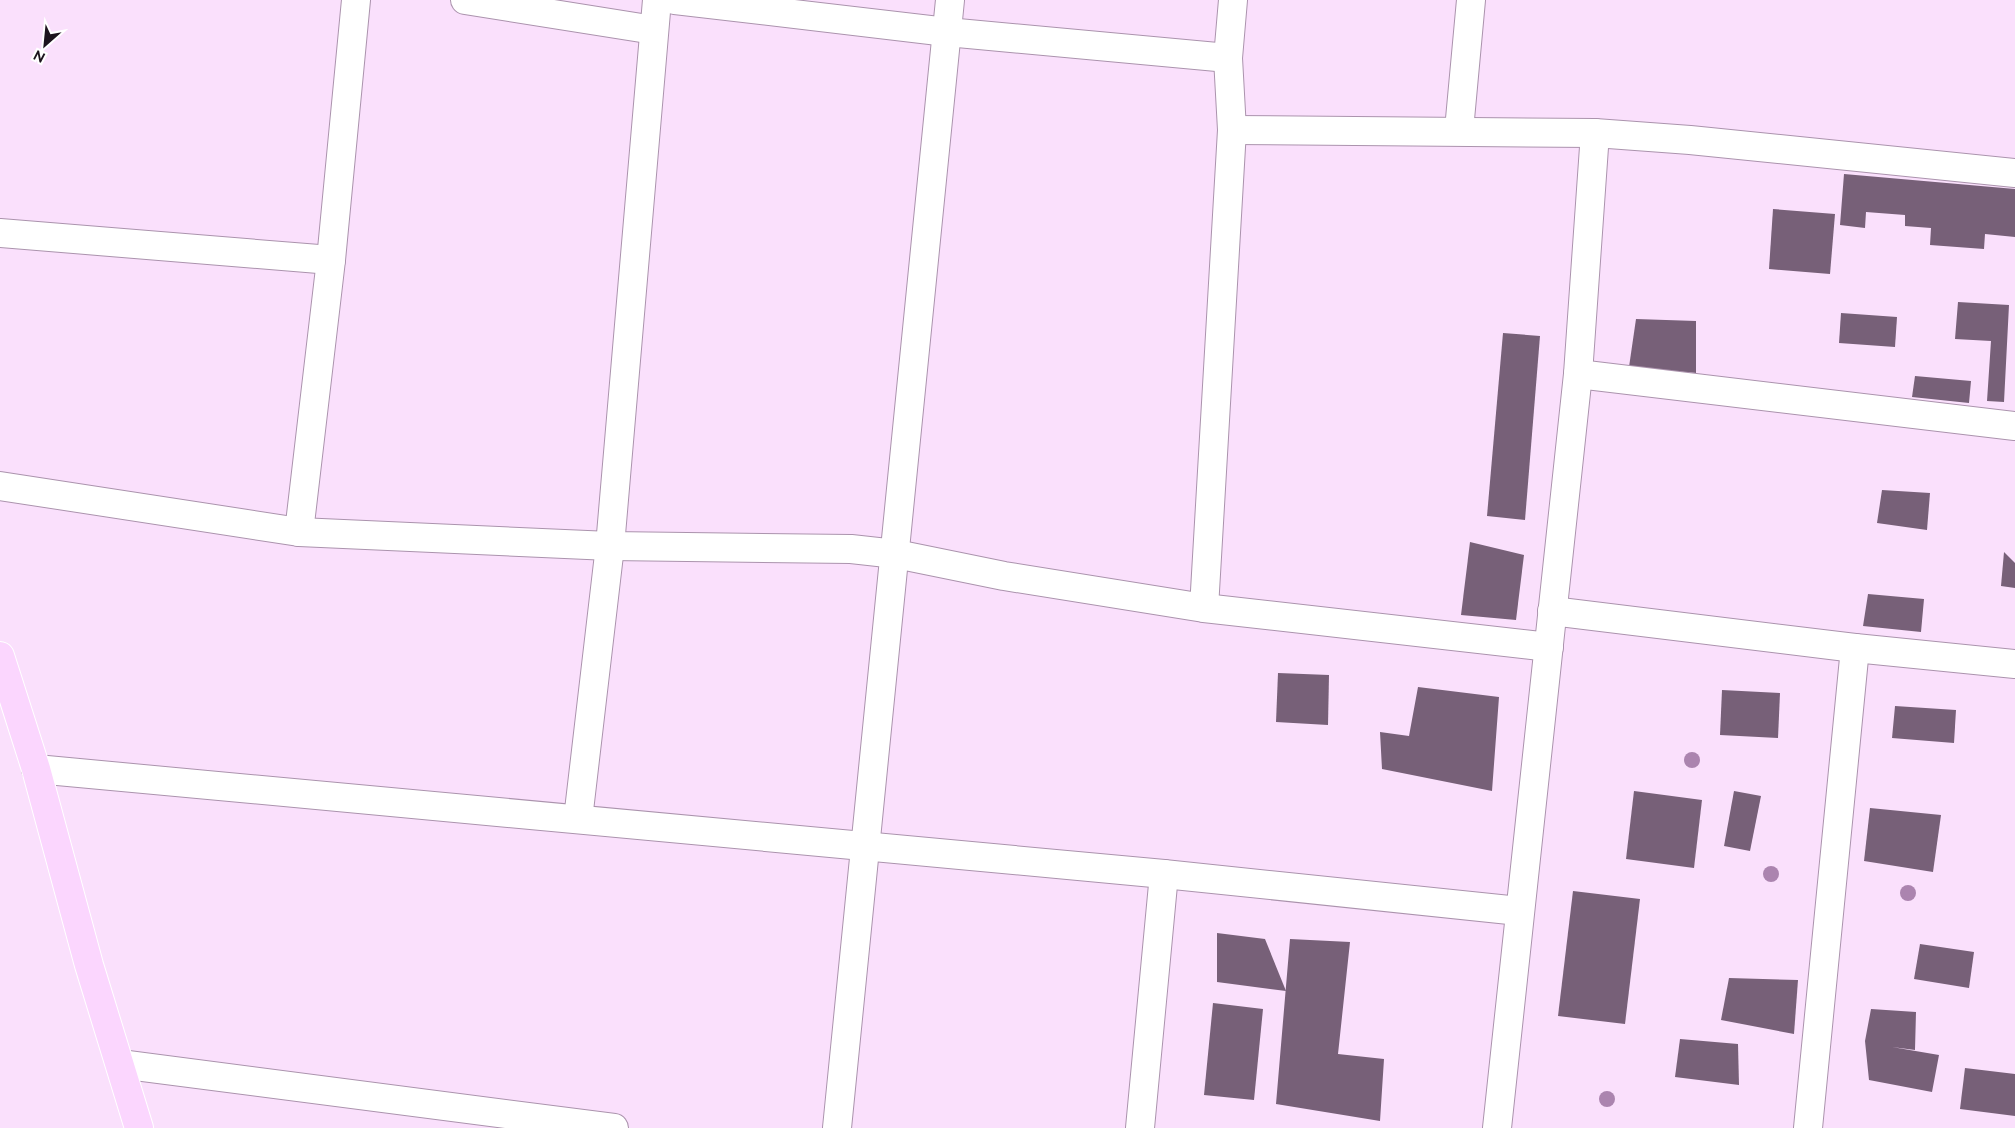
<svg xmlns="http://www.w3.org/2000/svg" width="2015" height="1128" viewBox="0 0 2015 1128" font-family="Raleway,sans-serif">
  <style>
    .building { fill: #776078 }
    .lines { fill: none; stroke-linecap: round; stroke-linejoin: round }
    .minor-casing { stroke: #ab93ad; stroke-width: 30 }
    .primary-casing { stroke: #fff; stroke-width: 30 }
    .minor { stroke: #fff; stroke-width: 28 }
    .primary { stroke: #fbd6fe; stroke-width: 28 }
    .tree { fill: #ab84af }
  </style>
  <rect width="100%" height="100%" fill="#fae0fc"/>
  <g class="building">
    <polygon points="1844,174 2015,189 2015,237 1985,234 1984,249 1930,245 1931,228 1905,226 1905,215 1866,212 1865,228 1840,225"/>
    <polygon points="1773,209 1835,214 1830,274 1769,269"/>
    <polygon points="1958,302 2009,305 2004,402 1987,401 1991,341 1955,339"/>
    <polygon points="1841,313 1897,317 1895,347 1839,343"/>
    <polygon points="1636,319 1696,321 1696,373 1629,367"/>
    <polygon points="1503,333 1540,336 1525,520 1487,516"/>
    <polygon points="1915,376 1971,381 1969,403 1912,397"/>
    <polygon points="1882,490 1930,493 1927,530 1877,523"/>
    <polygon points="1470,542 1524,555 1516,620 1461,615"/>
    <polygon points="2004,552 2015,563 2015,588 2001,586"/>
    <polygon points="1868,594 1924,599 1921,632 1863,626"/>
    <polygon points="1278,673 1329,675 1328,725 1276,722"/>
    <polygon points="1418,687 1499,697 1492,791 1382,769 1380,732 1409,736"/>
    <polygon points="1722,690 1780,693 1778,738 1720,735"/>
    <polygon points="1895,706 1956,710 1954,743 1892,738"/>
    <polygon points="1634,791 1702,800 1694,868 1626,859"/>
    <polygon points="1734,791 1761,796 1750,851 1724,846"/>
    <polygon points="1870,808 1941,815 1933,872 1864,861"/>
    <polygon points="1573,891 1640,899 1625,1024 1558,1016"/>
    <polygon points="1217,933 1265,939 1286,991 1217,982"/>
    <polygon points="1290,939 1350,942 1338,1054 1384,1059 1380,1121 1276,1104"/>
    <polygon points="1920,944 1974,952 1969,988 1914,979"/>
    <polygon points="1729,978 1798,980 1794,1034 1721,1020"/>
    <polygon points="1213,1003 1263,1009 1254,1100 1204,1095"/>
    <polygon points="1871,1009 1916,1012 1915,1050 1892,1047 1939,1055 1932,1092 1869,1080 1865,1041"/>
    <polygon points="1680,1039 1738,1044 1739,1085 1675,1077"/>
    <polygon points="1965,1068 2015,1074 2015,1116 1960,1109"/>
  </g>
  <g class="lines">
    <g class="minor-casing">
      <g id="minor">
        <polyline points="465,0 654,30"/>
        <polyline points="675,0 947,32 1228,58"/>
        <polyline points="1232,130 1595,133 1690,140 2015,173"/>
        <polyline points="1459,130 1471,0"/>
        <polyline points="0,233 331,260"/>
        <polyline points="1578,374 2015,426"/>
        <polyline points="0,486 299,532 610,546 851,549 896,554 1004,576 1204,608 1549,647"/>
        <polyline points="299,532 331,260 356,0"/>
        <polyline points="1204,608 1232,130 1228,58 1233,0"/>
        <polyline points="1552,611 1855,648 2015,664"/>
        <polyline points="36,769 1164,874 1519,911"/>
        <polyline points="578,819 610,546 657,0"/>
        <polyline points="120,1064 614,1128"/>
        <polyline points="837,1128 950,0"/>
        <polyline points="1140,1128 1164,874"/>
        <polyline points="1497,1128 1578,374 1595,133"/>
        <polyline points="1808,1128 1855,648"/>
      </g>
    </g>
    <g class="primary-casing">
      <polyline id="primary" points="0,656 36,769 89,965 139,1128"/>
    </g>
    <use href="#minor" class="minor"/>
    <use href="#primary" class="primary"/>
  </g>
  <g class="tree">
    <circle cx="1692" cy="760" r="8"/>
    <circle cx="1771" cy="874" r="8"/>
    <circle cx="1908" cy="893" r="8"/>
    <circle cx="1607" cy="1099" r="8"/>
  </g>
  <g transform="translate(45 45) rotate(207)" stroke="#ffffff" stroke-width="4" paint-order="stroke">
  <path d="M0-4L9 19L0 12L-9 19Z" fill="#1c131d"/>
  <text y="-8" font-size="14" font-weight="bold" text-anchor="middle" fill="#1c131d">N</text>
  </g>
</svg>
